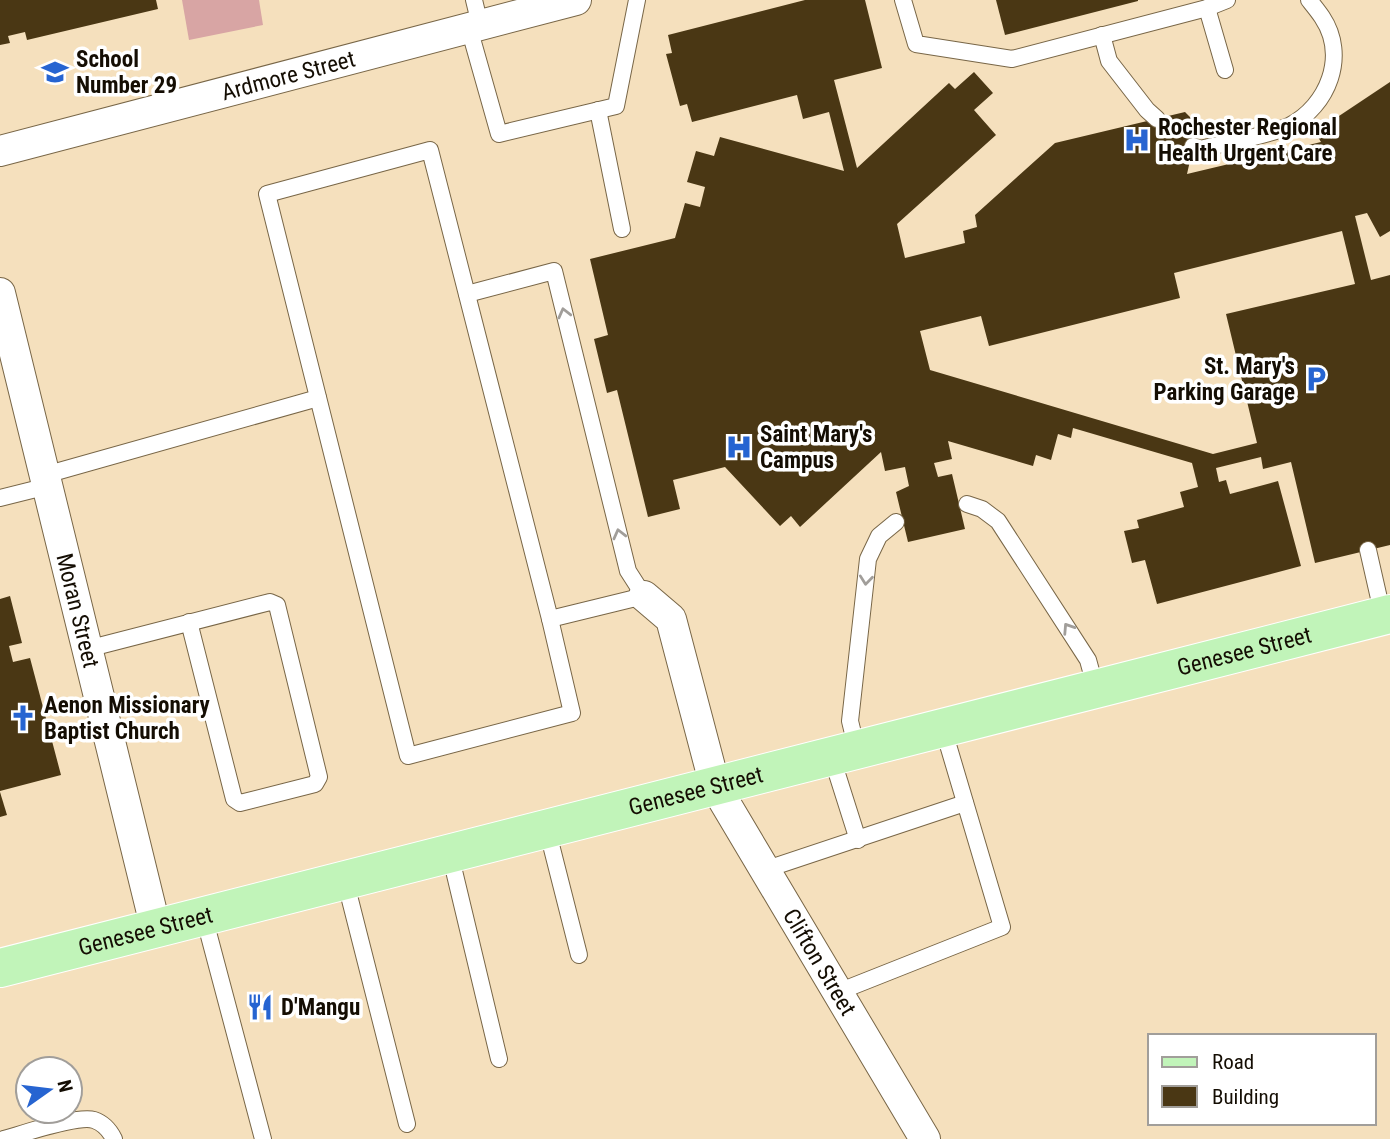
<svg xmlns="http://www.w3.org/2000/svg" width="1390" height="1139" viewBox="0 0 1390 1139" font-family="'Roboto Condensed',sans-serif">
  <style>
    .green { fill: #d8a5a4 }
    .building { fill: #4a3714; fill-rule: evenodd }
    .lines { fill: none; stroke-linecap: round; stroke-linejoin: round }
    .lane-casing { stroke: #786647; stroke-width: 18 }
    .street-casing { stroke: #786647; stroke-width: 32 }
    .primary-casing { stroke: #fff; stroke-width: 40 }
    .lane { stroke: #fff; stroke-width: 16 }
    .street { stroke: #fff; stroke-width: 30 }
    .primary { stroke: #c1f4b9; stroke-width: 38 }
    .oneway { stroke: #a19e9a }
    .labels { text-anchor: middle; stroke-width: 7; stroke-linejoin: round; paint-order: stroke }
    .poi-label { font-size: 23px; font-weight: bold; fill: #140d03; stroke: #fff; text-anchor: start }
    .street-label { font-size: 23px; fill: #140d03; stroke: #fff }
  </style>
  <rect width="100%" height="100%" fill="#f5e0bd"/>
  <polygon class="green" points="182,0 259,0 263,25 189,40"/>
  <g class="building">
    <polygon points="0,0 156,0 158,9 27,40 25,32 8,36 10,43 0,45"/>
    <path d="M805,0H865L882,68L834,80L857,168L949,83L955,89L974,72L993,93L974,110L996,135L897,224L905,258L965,243L963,231L977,227L975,215L1055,143L1185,112L1198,125L1187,174L1321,142L1315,132L1390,82V231L1380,237L1367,213L1355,216L1371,280L1390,275V545L1315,563L1291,462L1263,469L1261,457L1216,468L1219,482L1226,480L1230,494L1278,481L1301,566L1157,604L1145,560L1132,563L1124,531L1139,528L1137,520L1184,507L1180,492L1198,487L1192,463L1073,428L1071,438L1058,434L1051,460L1036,455L1033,466L948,441L952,459L934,463L938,477L952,474L965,529L908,542L896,492L909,486L905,467L885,471L881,452L800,527L791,516L780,526L725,467L673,480L680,509L648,517L617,390L607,393L594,339L608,335L590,259L675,238L685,203L700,207L705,187L687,182L696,151L714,156L720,137L844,171L829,112L803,119L797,95L692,122L687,104L680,106L666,54L672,53L668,35ZM1342,231L1355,284L1226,314L1257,443L1213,454L930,370L920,331L981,316L989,346L1180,298L1174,273Z"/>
    <polygon points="996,0 1138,0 1138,1 1005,35"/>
    <polygon points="10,596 22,643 9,646 13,662 30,658 61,775 0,791 0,599"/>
    <polygon points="0,792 7,815 0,817"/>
  </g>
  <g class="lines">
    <g class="lane-casing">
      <g id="lane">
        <polyline points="474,0 480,25"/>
        <polyline points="903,0 916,44 1012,59 1207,8 1227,0"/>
        <polyline points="1207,8 1225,70"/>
        <polyline points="469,28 499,134 616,106 637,0"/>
        <polyline points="1102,35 1109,61 1147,110 1157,119"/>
        <polyline points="598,110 622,229"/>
        <path d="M1193,146L1200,149C1224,143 1268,136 1289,126C1328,106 1348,56 1322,17C1318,11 1313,5 1309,0"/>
        <polygon points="430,150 550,619 572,713 408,756 267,194"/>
        <polyline points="467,294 554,271 628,571 644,596 550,619"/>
        <polyline points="45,475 318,398"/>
        <polyline points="0,498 48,486"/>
        <polyline points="967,504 982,509 998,521 1088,660 1096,689"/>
        <polyline points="1368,550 1383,616"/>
        <polyline points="87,649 270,602 277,605 319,777 315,784 240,803 234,799 189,622"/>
        <polyline points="857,750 850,721 868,559 879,536 896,522"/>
        <polyline points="832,758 858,840"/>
        <polyline points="547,829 579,955"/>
        <polyline points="450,854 499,1059"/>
        <polyline points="764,870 965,803"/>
        <polyline points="345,880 407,1124"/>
        <polyline points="204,917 263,1139"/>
        <polyline points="838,992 1002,927 943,728"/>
        <path d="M4,1139C22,1134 78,1115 94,1120C103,1123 110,1131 114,1139"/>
      </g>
    </g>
    <g class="street-casing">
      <g id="street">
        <path id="s1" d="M0,151L576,0"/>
        <path id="s2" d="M0,293L156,929"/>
        <path id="s3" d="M644,596L671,619L715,786L925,1139"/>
      </g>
    </g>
    <g class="primary-casing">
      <g id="primary">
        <path id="s4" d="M0,968L1390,614"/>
      </g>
    </g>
    <use href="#lane" class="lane"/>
    <use href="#street" class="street"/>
    <use href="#primary" class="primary"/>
  </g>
  <defs><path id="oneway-chevron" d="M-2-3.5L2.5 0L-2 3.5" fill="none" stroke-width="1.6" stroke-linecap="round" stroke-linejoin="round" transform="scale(1.75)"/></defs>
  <g class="oneway">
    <use href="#oneway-chevron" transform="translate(564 313) rotate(-104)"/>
    <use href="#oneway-chevron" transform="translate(619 534) rotate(-104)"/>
    <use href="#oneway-chevron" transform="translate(866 580) rotate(96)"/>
    <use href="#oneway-chevron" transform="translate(1068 628) rotate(-123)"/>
  </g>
  <defs>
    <g id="school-bare" transform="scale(2.1)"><path d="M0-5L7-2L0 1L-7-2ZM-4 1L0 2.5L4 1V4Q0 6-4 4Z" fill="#2664d1" stroke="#fff" stroke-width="2.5" paint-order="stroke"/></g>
    <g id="hospital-bare" transform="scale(2.1)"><path d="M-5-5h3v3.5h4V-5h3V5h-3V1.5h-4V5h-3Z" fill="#2664d1" stroke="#fff" stroke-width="2.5" paint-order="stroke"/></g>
    <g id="parking-bare" transform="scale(2.1)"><path d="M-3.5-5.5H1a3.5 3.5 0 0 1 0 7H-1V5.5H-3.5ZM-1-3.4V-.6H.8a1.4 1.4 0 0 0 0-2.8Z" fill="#2664d1" stroke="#fff" stroke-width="2.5" paint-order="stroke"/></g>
    <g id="church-bare" transform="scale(2.1)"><path d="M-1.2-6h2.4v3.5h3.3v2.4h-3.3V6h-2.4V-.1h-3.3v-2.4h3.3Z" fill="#2664d1" stroke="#fff" stroke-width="2.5" paint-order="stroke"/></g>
    <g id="restaurant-bare" transform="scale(2.1)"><path d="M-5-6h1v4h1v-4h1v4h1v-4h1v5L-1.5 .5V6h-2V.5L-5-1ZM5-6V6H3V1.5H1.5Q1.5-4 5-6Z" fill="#2664d1" stroke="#fff" stroke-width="2.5" paint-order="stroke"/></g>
  </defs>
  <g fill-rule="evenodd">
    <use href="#school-bare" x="55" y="72"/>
    <use href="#hospital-bare" x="1137" y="140"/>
    <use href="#parking-bare" x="1316" y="379"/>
    <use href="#hospital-bare" x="739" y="447"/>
    <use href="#church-bare" x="23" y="718"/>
    <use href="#restaurant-bare" x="260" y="1007"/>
  </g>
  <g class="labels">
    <g class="poi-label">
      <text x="76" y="67">School<tspan x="76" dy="26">Number 29</tspan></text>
      <text x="1158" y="135">Rochester Regional<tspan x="1158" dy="26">Health Urgent Care</tspan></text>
      <text x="1295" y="374" text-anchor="end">St. Mary's<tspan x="1295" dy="26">Parking Garage</tspan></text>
      <text x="760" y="442">Saint Mary's<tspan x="760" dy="26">Campus</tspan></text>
      <text x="44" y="713">Aenon Missionary<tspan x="44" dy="26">Baptist Church</tspan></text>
      <text x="281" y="1015">D'Mangu</text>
    </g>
    <g class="street-label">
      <text dy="8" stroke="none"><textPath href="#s1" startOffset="298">Ardmore Street</textPath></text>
      <text dy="8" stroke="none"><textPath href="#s2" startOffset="327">Moran Street</textPath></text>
      <text dy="8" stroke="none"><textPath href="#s4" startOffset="1284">Genesee Street</textPath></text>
      <text dy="8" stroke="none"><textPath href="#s4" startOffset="718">Genesee Street</textPath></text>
      <text dy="8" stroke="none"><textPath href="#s4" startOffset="150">Genesee Street</textPath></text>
      <text dy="8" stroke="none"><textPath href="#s3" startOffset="413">Clifton Street</textPath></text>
    </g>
  </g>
  <rect x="1148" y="1034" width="228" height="91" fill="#ffffff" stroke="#a19e9a" stroke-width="2"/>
  <rect x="1162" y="1057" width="35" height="10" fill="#c1f4b9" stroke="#a19e9a" stroke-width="2"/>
  <text x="1212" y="1069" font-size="21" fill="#140d03">Road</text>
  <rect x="1162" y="1086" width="35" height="21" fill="#4a3714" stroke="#a19e9a" stroke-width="2"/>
  <text x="1212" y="1104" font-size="21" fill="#140d03">Building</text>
  <g transform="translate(49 1090) rotate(76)"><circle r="33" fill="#ffffff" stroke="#a19e9a" stroke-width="2"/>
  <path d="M0-5L12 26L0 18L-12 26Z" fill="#2664d1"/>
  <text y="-10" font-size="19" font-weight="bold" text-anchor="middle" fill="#140d03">N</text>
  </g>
</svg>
